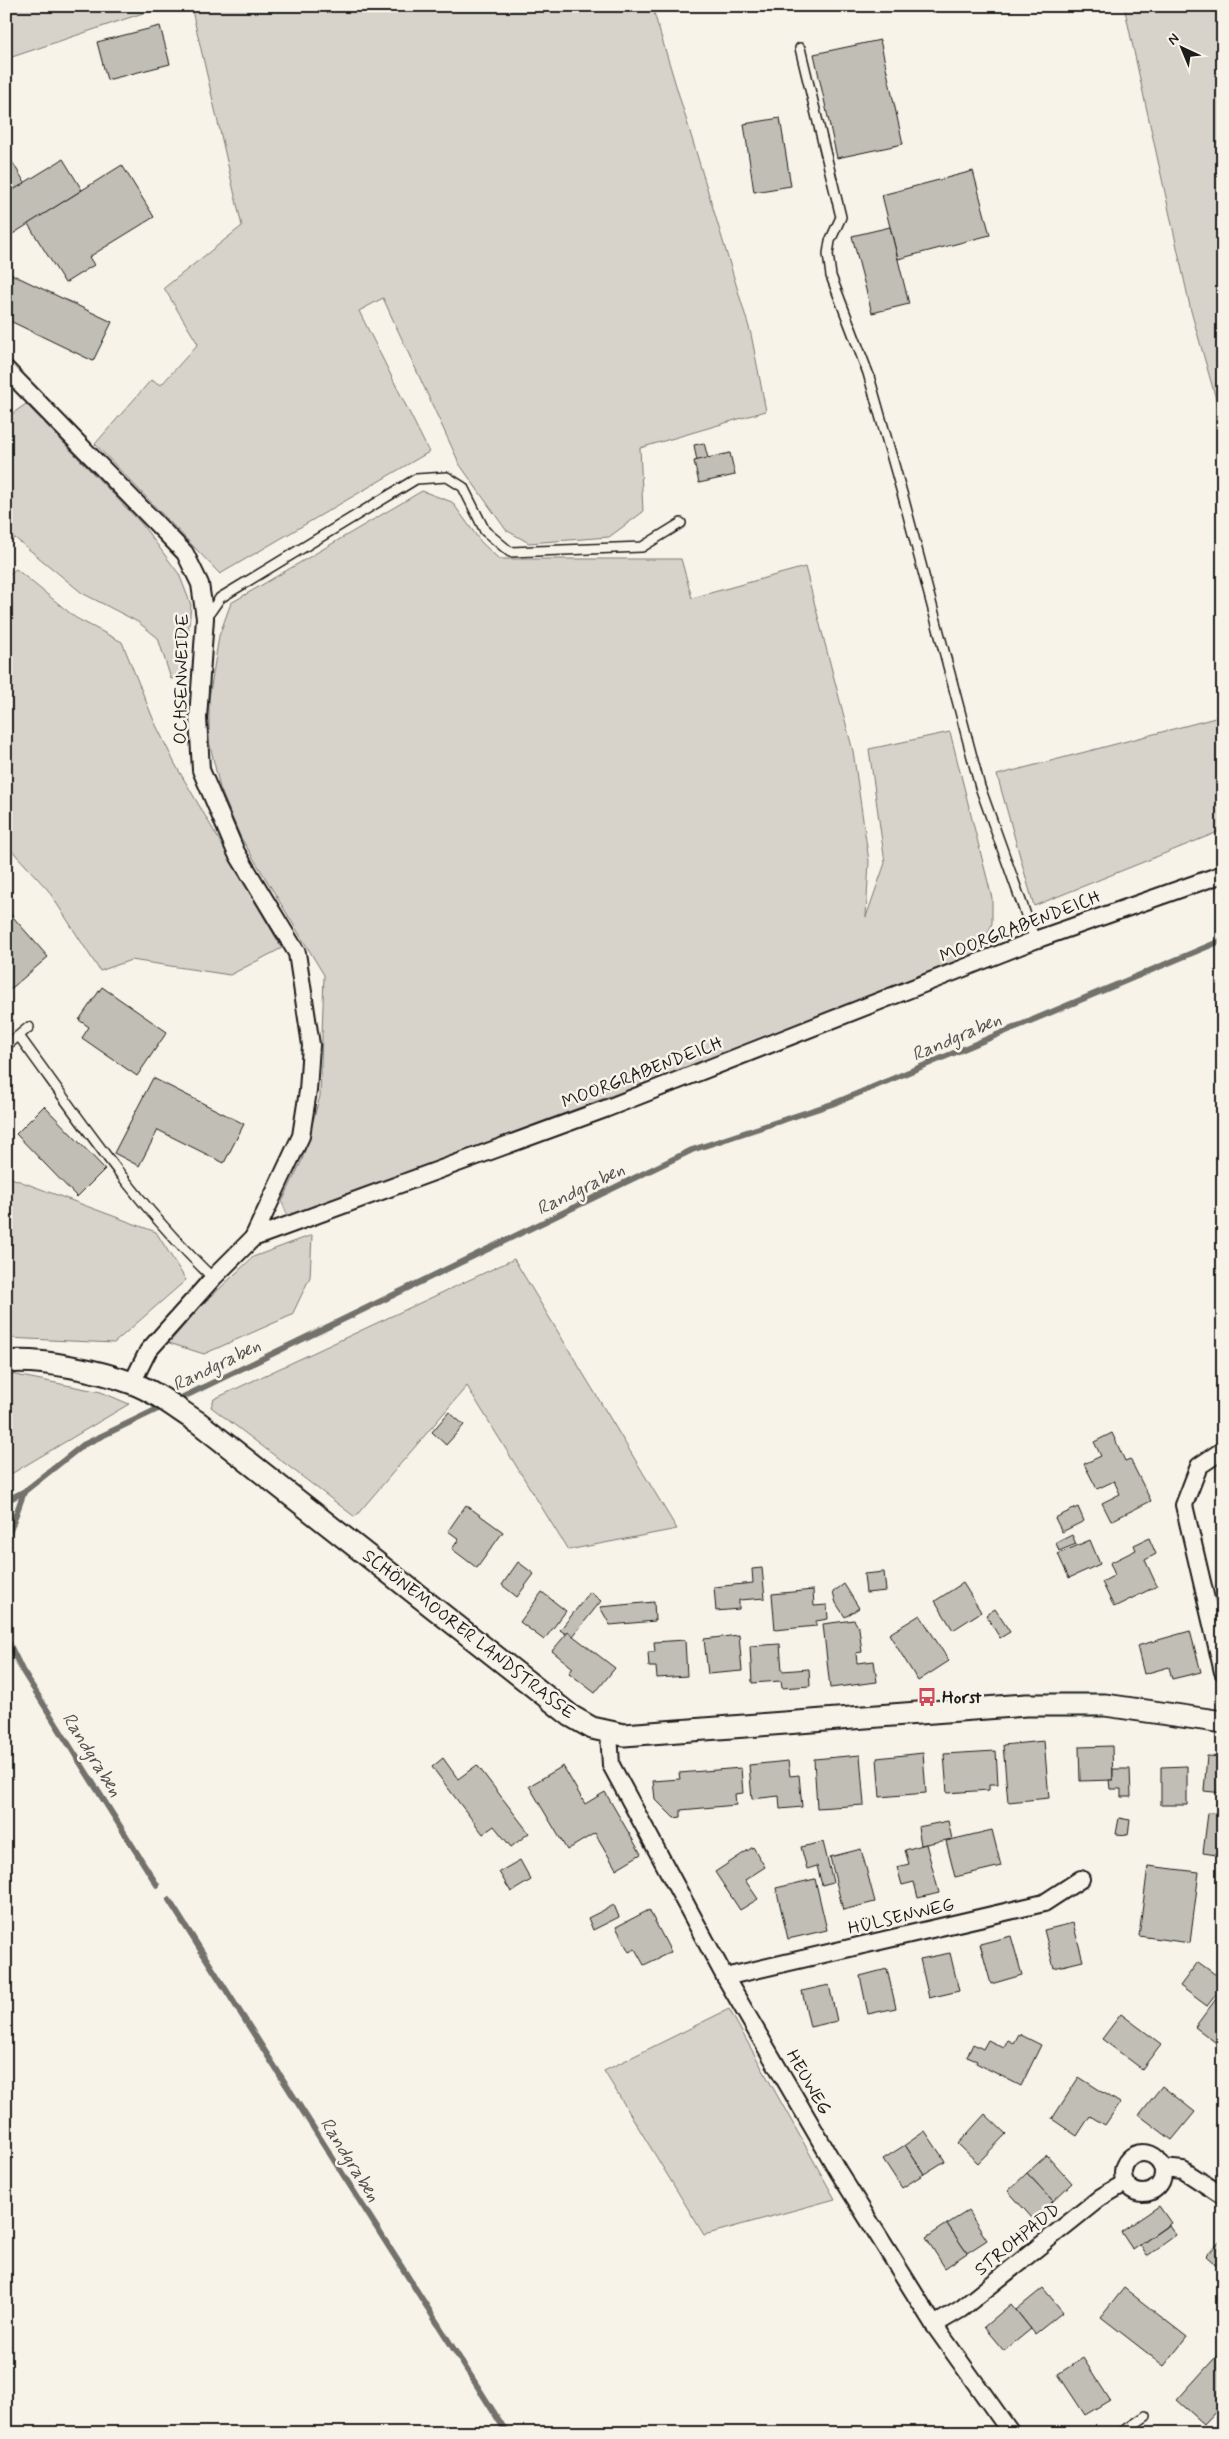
<svg xmlns="http://www.w3.org/2000/svg" width="1229" height="2439" viewBox="0 0 1229 2439" font-family="Mynerve,sans-serif">
  <style>
    .green { fill: #d7d3cb; stroke: #7a7874 }
    .lines { fill: none; stroke-linecap: round; stroke-linejoin: round }
    .stream { stroke: #72716c; stroke-width: 6 }
    .building { fill: #c0beb5; stroke: #1c1c1c }
    .service-casing { stroke: #1c1c1c; stroke-width: 12 }
    .minor-casing { stroke: #1c1c1c; stroke-width: 20 }
    .tertiary-casing { stroke: #1c1c1c; stroke-width: 25 }
    .service { stroke: #f7f3e8; stroke-width: 9 }
    .minor { stroke: #f7f3e8; stroke-width: 16 }
    .tertiary { stroke: #f7f3e8; stroke-width: 21 }
    .labels { text-anchor: middle; stroke-width: 5; stroke-linejoin: round; paint-order: stroke }
    .street-label { font-size: 18px; fill: #1c1c1c; stroke: #f7f3e8 }
    .poi-label { font-size: 18px; font-weight: bold; fill: #1c1c1c; stroke: #f7f3e8; text-anchor: start }
    .water-label { font-size: 19px; font-style: italic; fill: #565452; stroke: #f7f3e8 }
  </style>
  <rect width="100%" height="100%" fill="#f7f3e8"/>
  <filter id="ink" filterUnits="userSpaceOnUse"><feTurbulence type="fractalNoise" baseFrequency=".02" numOctaves="2"/><feDisplacementMap in="SourceGraphic" scale="10" xChannelSelector="R" yChannelSelector="G"/><feConvolveMatrix kernelMatrix="1 2 1 2 8 2 1 2 1" color-interpolation-filters="sRGB"/></filter>
  <g filter="url(#ink)">
    <g class="green">
      <polygon points="6,6 164,6 6,59"/>
      <polygon points="191,6 652,6 751,334 766,411 640,448 643,512 609,537 529,543 506,530 460,465 383,298 359,311 429,452 220,574 95,444 151,380 161,385 198,344 164,288 242,226"/>
      <polygon points="1124,6 1223,6 1223,424 1191,311"/>
      <polygon points="26,404 141,523 179,574 191,605 184,676 171,679 158,638 138,622 82,593 15,538 6,543 6,418"/>
      <polygon points="422,491 452,502 481,542 499,559 681,559 692,598 805,567 853,751 869,861 866,917 885,863 869,749 950,732 992,898 992,923 982,952 941,972 288,1217 282,1202 302,1160 320,1096 324,975 240,836 220,788 209,741 209,699 219,636 231,603"/>
      <polygon points="16,569 76,618 122,642 154,721 175,764 282,948 230,975 131,960 100,971 48,890 6,844 6,576"/>
      <polygon points="1223,716 1223,830 1034,906 997,775"/>
      <polygon points="6,1176 156,1232 186,1280 114,1343 6,1338"/>
      <polygon points="312,1235 310,1277 292,1315 204,1354 169,1343 199,1308 253,1257"/>
      <polygon points="514,1259 677,1529 568,1550 467,1386 355,1517 211,1407 214,1399"/>
      <polygon points="6,1373 101,1392 129,1404 6,1477"/>
      <polygon points="729,2009 835,2199 704,2235 604,2071"/>
    </g>
    <g class="lines">
      <g class="stream">
        <polyline points="175,1401 692,1150 835,1103 1223,940"/>
        <polyline points="6,1501 25,1491 83,1445 166,1405"/>
        <polyline points="6,1542 24,1492"/>
        <polyline points="6,1637 22,1670 157,1885"/>
        <polyline points="169,1900 507,2433"/>
      </g>
    </g>
    <g class="building">
      <polygon points="160,26 170,64 107,80 97,42"/>
      <polygon points="880,40 903,144 837,158 814,54"/>
      <polygon points="780,118 791,186 754,192 744,124"/>
      <polygon points="63,159 82,190 8,237 6,233 6,194"/>
      <polygon points="11,160 25,183 6,194 6,163"/>
      <polygon points="122,165 154,217 89,257 94,265 65,283 28,224"/>
      <polygon points="973,171 990,235 898,259 882,195"/>
      <polygon points="890,227 909,304 872,313 852,236"/>
      <polygon points="7,272 112,322 93,361 6,319"/>
      <polygon points="704,443 708,458 697,461 694,445"/>
      <polygon points="730,453 735,475 699,483 694,461"/>
      <polygon points="6,909 48,957 6,993"/>
      <polygon points="102,987 167,1032 137,1076 82,1038 89,1027 79,1020"/>
      <polygon points="153,1078 244,1124 224,1163 158,1130 139,1166 114,1153"/>
      <polygon points="44,1106 105,1169 77,1197 16,1134"/>
      <polygon points="449,1412 464,1425 446,1445 432,1432"/>
      <polygon points="1112,1433 1125,1461 1130,1459 1151,1501 1111,1521 1102,1503 1120,1494 1114,1481 1097,1489 1084,1464 1101,1456 1094,1442"/>
      <polygon points="466,1505 503,1532 477,1568 452,1549 459,1539 448,1531"/>
      <polygon points="1078,1507 1084,1521 1062,1532 1055,1518"/>
      <polygon points="1072,1535 1076,1544 1059,1551 1056,1543"/>
      <polygon points="1149,1538 1156,1554 1145,1560 1157,1586 1114,1607 1102,1582 1115,1575 1110,1563 1136,1550 1134,1545"/>
      <polygon points="1090,1540 1100,1564 1069,1578 1058,1554"/>
      <polygon points="518,1562 534,1574 517,1597 502,1585"/>
      <polygon points="762,1568 765,1598 739,1600 739,1609 716,1611 714,1587 753,1583 752,1569"/>
      <polygon points="884,1572 886,1591 866,1593 864,1574"/>
      <polygon points="963,1583 981,1612 953,1630 935,1601"/>
      <polygon points="844,1584 859,1608 845,1617 836,1603 833,1592"/>
      <polygon points="813,1590 814,1606 827,1605 828,1619 816,1621 816,1626 775,1630 772,1594"/>
      <polygon points="542,1592 566,1611 544,1640 520,1622"/>
      <polygon points="590,1592 601,1601 573,1636 568,1632 566,1634 560,1630"/>
      <polygon points="654,1602 655,1621 610,1625 600,1607"/>
      <polygon points="995,1609 1010,1632 1000,1638 986,1615"/>
      <polygon points="920,1615 949,1661 918,1681 889,1634"/>
      <polygon points="854,1620 859,1628 862,1652 856,1653 857,1663 874,1661 877,1682 830,1688 823,1624"/>
      <polygon points="1190,1631 1201,1672 1172,1679 1169,1667 1144,1674 1137,1646"/>
      <polygon points="568,1632 615,1668 595,1693 569,1673 573,1668 552,1651"/>
      <polygon points="739,1635 742,1671 708,1674 704,1639"/>
      <polygon points="685,1640 687,1676 657,1678 656,1667 649,1667 648,1652 655,1652 654,1642"/>
      <polygon points="780,1644 782,1671 809,1669 810,1686 782,1688 781,1681 752,1683 750,1646"/>
      <polygon points="1044,1741 1049,1798 1008,1802 1003,1745"/>
      <polygon points="1112,1746 1113,1780 1080,1781 1079,1747"/>
      <polygon points="996,1751 998,1784 989,1784 989,1790 947,1793 944,1754"/>
      <polygon points="923,1753 926,1793 880,1797 877,1758"/>
      <polygon points="860,1755 864,1805 817,1808 814,1759"/>
      <polygon points="1207,1756 1223,1757 1223,1793 1204,1791"/>
      <polygon points="443,1758 458,1779 477,1765 529,1833 511,1847 494,1826 483,1834 432,1767"/>
      <polygon points="788,1761 790,1776 799,1775 802,1807 780,1809 779,1796 752,1799 749,1765"/>
      <polygon points="563,1766 585,1804 605,1792 641,1854 616,1869 595,1833 567,1850 529,1786"/>
      <polygon points="1187,1766 1187,1805 1161,1805 1161,1767"/>
      <polygon points="741,1768 743,1793 735,1794 736,1805 681,1810 681,1817 674,1818 655,1799 653,1781 680,1779 679,1773"/>
      <polygon points="1113,1769 1130,1769 1131,1797 1121,1797 1121,1789 1110,1789 1109,1780 1113,1780"/>
      <polygon points="1208,1813 1223,1814 1223,1856 1203,1853"/>
      <polygon points="1119,1818 1130,1820 1128,1835 1116,1834"/>
      <polygon points="948,1821 952,1839 921,1845 918,1827"/>
      <polygon points="992,1830 1001,1866 955,1877 946,1841"/>
      <polygon points="823,1842 833,1882 822,1885 817,1866 807,1869 801,1847"/>
      <polygon points="926,1844 939,1893 918,1898 914,1882 902,1885 897,1867 909,1864 905,1850"/>
      <polygon points="753,1847 765,1867 745,1880 758,1899 740,1910 715,1872"/>
      <polygon points="861,1849 875,1902 843,1910 830,1857"/>
      <polygon points="520,1860 531,1880 511,1892 499,1872"/>
      <polygon points="1148,1866 1199,1872 1190,1943 1139,1936"/>
      <polygon points="815,1879 827,1930 788,1939 776,1888"/>
      <polygon points="614,1905 619,1917 593,1930 588,1918"/>
      <polygon points="649,1910 671,1952 644,1965 635,1949 629,1952 616,1927"/>
      <polygon points="1073,1923 1083,1961 1054,1968 1044,1930"/>
      <polygon points="1011,1936 1022,1975 991,1984 980,1944"/>
      <polygon points="950,1953 959,1991 929,1998 920,1959"/>
      <polygon points="1198,1962 1223,1980 1223,1986 1207,2006 1180,1986"/>
      <polygon points="887,1969 896,2008 868,2014 860,1976"/>
      <polygon points="829,1985 837,2021 810,2027 802,1991"/>
      <polygon points="1222,1991 1223,1992 1223,2048 1195,2027"/>
      <polygon points="1121,2014 1161,2044 1142,2069 1102,2039"/>
      <polygon points="1019,2034 1041,2045 1021,2086 976,2063 977,2061 967,2057 973,2044 983,2049 988,2040 1004,2048 1008,2040 1014,2043"/>
      <polygon points="1079,2077 1120,2103 1105,2125 1090,2116 1077,2136 1052,2119"/>
      <polygon points="1162,2086 1195,2112 1172,2140 1139,2115"/>
      <polygon points="985,2114 1006,2134 978,2163 958,2144"/>
      <polygon points="925,2131 945,2161 924,2174 905,2145"/>
      <polygon points="905,2145 924,2174 902,2188 883,2159"/>
      <polygon points="1047,2155 1072,2183 1053,2201 1027,2173"/>
      <polygon points="1027,2173 1053,2201 1033,2219 1008,2191"/>
      <polygon points="1159,2206 1171,2223 1133,2250 1121,2232"/>
      <polygon points="968,2211 987,2240 967,2253 947,2224"/>
      <polygon points="947,2224 967,2253 945,2268 926,2238"/>
      <polygon points="1169,2225 1176,2235 1147,2256 1140,2245"/>
      <polygon points="1223,2238 1223,2271 1206,2256"/>
      <polygon points="1043,2288 1063,2312 1035,2334 1016,2310"/>
      <polygon points="1124,2288 1187,2337 1164,2366 1101,2317"/>
      <polygon points="1011,2304 1031,2329 1004,2351 984,2327"/>
      <polygon points="1222,2350 1223,2404 1204,2424 1177,2400"/>
      <polygon points="1083,2358 1110,2400 1085,2415 1058,2374"/>
    </g>
    <g class="lines">
      <g class="service-casing">
        <g id="service">
          <polyline points="800,48 841,217 830,241 828,254 831,276 868,373 904,500 980,787 1035,940"/>
          <polyline points="206,618 220,598 416,479 447,477 463,487 485,531 510,552 642,547 681,523"/>
          <path d="M19,1036C79,1118 138,1207 213,1278"/>
          <polyline points="6,1041 11,1042 29,1027"/>
          <polyline points="1121,2433 1146,2416"/>
        </g>
      </g>
      <g class="minor-casing">
        <g id="minor">
          <polyline points="6,369 185,553 200,584 205,618 198,718 201,770 236,852 297,953 311,1045 308,1091 301,1136 253,1238"/>
          <polyline points="132,1383 148,1351 213,1278 253,1238 605,1109 1035,940 1223,874"/>
          <polyline points="1223,1450 1199,1466 1184,1505 1223,1672"/>
          <polyline points="609,1733 611,1765 725,1977 838,2171 934,2325 1011,2433"/>
          <polyline points="725,1977 1044,1903 1081,1879"/>
          <circle cx="1143" cy="2173" r="20"/>
          <polyline points="1163,2168 1183,2170 1223,2196"/>
          <polyline points="934,2325 961,2309 1101,2197 1125,2183"/>
        </g>
      </g>
      <g class="tertiary-casing">
        <path id="tertiary" d="M6,1362C39,1358 100,1371 132,1383C156,1392 177,1409 199,1423L571,1716L592,1728L624,1735L1026,1705H1105L1223,1722"/>
      </g>
      <use href="#service" class="service"/>
      <use href="#minor" class="minor"/>
      <use href="#tertiary" class="tertiary"/>
    </g>
  </g>
  <defs>
    <g id="bus-bare" transform="scale(1.5)"><path d="M-5-6H5V4H4V6H2V4H-2V6H-4V4H-5ZM-3.5-4V0h7V-4ZM-3.5 1.2v1.5H-2V1.2ZM2 1.2v1.5H3.5V1.2Z" fill="#d1495b" stroke="#f7f3e8" stroke-width="2.5" paint-order="stroke"/></g>
  </defs>
  <g fill-rule="evenodd">
    <use href="#bus-bare" x="927" y="1697"/>
  </g>
  <g class="labels">
    <g class="street-label">
      <text transform="translate(181 679) rotate(-89)" y="6">OCHSENWEIDE</text>
      <text transform="translate(1020 926) rotate(-21)" y="6">MOORGRABENDEICH</text>
      <text transform="translate(642 1072) rotate(-21)" y="6">MOORGRABENDEICH</text>
      <text transform="translate(469 1634) rotate(38)" y="6">SCHÖNEMOORER LANDSTRASSE</text>
      <text transform="translate(901 1916) rotate(-13)" y="6">HÜLSENWEG</text>
      <text transform="translate(809 2082) rotate(60)" y="6">HEUWEG</text>
      <text transform="translate(1017 2239) rotate(-39)" y="6">STROHPADD</text>
    </g>
    <g class="poi-label">
      <text x="942" y="1703">Horst</text>
    </g>
    <g class="water-label">
      <text transform="translate(956 1036) rotate(-23)" y="7">Randgraben</text>
      <text transform="translate(580 1188) rotate(-26)" y="7">Randgraben</text>
      <text transform="translate(216 1364) rotate(-26)" y="7">Randgraben</text>
      <text transform="translate(93 1754) rotate(58)" y="7">Randgraben</text>
      <text transform="translate(351 2159) rotate(58)" y="7">Randgraben</text>
    </g>
  </g>
  <rect width="1229" height="2439" fill="none" stroke="#f7f3e8" stroke-width="25"/>
  <rect x="12" y="12" width="1204" height="2414" fill="none" stroke="#1c1c1c" stroke-width="2" filter="url(#ink)"/>
  <g transform="translate(1182 48) rotate(316)" stroke="#f7f3e8" stroke-width="4" paint-order="stroke">
  <path d="M0-4L9 19L0 12L-9 19Z" fill="#1c1c1c"/>
  <text y="-8" font-size="14" font-weight="bold" text-anchor="middle" fill="#1c1c1c">N</text>
  </g>
</svg>
